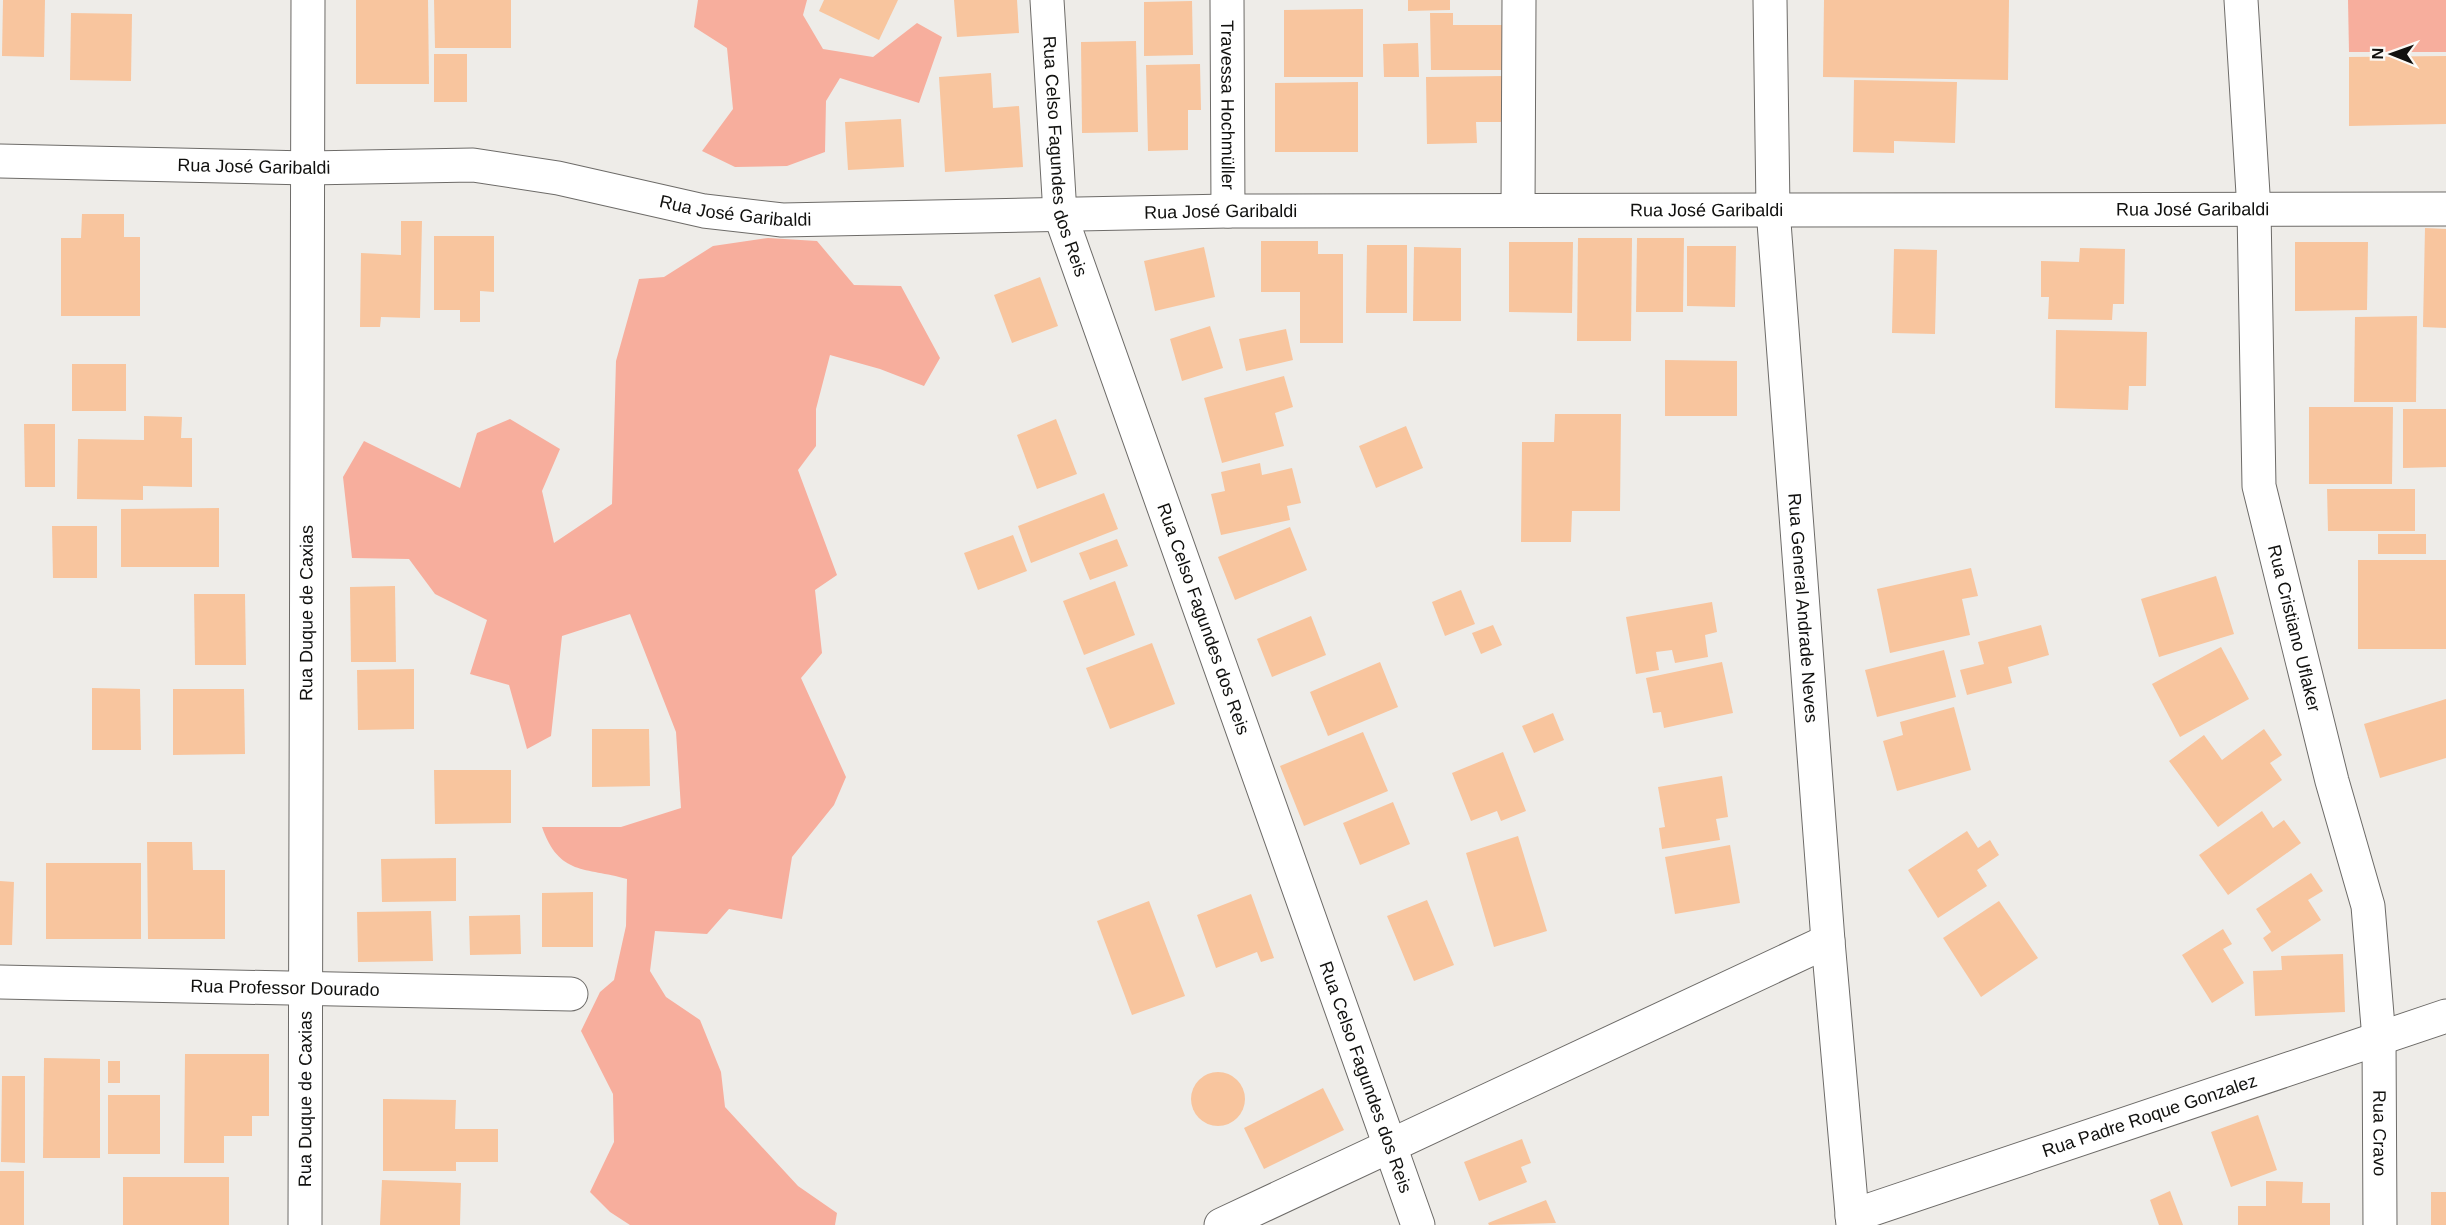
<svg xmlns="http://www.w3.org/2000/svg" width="2446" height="1225" viewBox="0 0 2446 1225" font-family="Helvetica,sans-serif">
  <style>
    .green { fill: #f7ae9d }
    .building { fill: #f8c59e }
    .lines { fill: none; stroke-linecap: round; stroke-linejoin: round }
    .minor-casing { stroke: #6d6b68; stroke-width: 35 }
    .minor { stroke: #fff; stroke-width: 33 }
    .labels { text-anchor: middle; stroke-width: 4.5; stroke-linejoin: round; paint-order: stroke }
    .street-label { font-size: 18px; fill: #11110f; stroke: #fcfaf6 }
  </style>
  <rect width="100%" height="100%" fill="#eeece8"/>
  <g class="green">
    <polygon points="698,0 807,0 803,15 823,49 873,57 917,23 942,37 919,103 840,78 826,101 825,152 787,166 735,167 702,151 733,109 727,48 694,27"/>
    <polygon points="2348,0 2446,0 2446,52 2349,52"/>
    <path d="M768,238L817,241L854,285L901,286L940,358L924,386L880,369L830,355L816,409V446L798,470L837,575L815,590L822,653L801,678L846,777L834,805L792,857L782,919L729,909L707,934L655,931L650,971L666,997L700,1020L721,1072L725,1107L798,1186L837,1213L835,1225H630L610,1212L590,1192L614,1142L613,1094L581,1031L600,992L614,980L626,926L627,879C585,867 559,876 542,827H621L681,808L676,732L630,614L562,636L551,736L527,749L509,685L470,674L487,620L435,594L409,559L352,558L343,477L364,441L460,488L477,433L510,419L560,449L542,491L554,543L612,504L616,361L639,279L664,277L713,246Z"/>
  </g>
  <g class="building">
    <polygon points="3,0 45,0 44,57 2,56"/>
    <polygon points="356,0 428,0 429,84 356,84"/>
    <polygon points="434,0 511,0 511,48 435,48"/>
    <polygon points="824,0 898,0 879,40 819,11"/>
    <polygon points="954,0 1017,0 1019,33 957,37"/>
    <polygon points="1408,0 1450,0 1450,10 1408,11"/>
    <polygon points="1824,0 2009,0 2008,80 1823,77"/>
    <polygon points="1192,1 1193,55 1144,56 1144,2"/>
    <polygon points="1363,9 1363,77 1284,77 1284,10"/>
    <polygon points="71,13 132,14 131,81 70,80"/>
    <polygon points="1430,13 1453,13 1453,25 1503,25 1504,70 1431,70"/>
    <polygon points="1136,41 1138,132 1082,133 1081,42"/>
    <polygon points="1418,43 1419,77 1384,77 1383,44"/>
    <rect x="434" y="54" width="33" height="48"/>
    <polygon points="2446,56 2446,124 2349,126 2349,57"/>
    <polygon points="1200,64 1201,110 1188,110 1188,150 1148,151 1146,65"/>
    <polygon points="991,73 993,108 1019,106 1023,167 945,172 939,77"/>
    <polygon points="1504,76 1504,122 1476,122 1477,143 1427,144 1426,77"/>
    <polygon points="1854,80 1957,82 1955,143 1894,141 1894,153 1853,152"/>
    <polygon points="1358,82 1358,152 1275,152 1275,83"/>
    <polygon points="901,119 904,167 848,170 845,122"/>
    <polygon points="82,214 124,214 124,237 140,237 140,316 61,316 61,238 81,238"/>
    <polygon points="401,221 422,221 420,318 381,317 380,327 360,327 361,253 401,255"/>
    <polygon points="2425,228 2446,229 2446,328 2423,327"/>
    <polygon points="434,236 494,236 494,292 480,291 480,322 460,322 460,310 434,310"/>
    <polygon points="1578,238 1632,238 1631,341 1577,341"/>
    <polygon points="1637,238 1684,238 1683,312 1636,312"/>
    <polygon points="1261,241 1318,241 1318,254 1343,254 1343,343 1300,343 1300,292 1261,292"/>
    <polygon points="1509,242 1573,242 1572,313 1509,312"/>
    <polygon points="2295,242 2368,242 2367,310 2295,311"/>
    <polygon points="1367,245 1407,245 1407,313 1366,313"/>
    <polygon points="1687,246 1736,246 1735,307 1687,306"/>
    <polygon points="1204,247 1215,297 1155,311 1144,261"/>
    <polygon points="1414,247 1461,248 1461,321 1413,321"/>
    <polygon points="2080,248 2125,249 2124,304 2113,304 2112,320 2048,319 2049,297 2041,297 2041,261 2079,262"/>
    <polygon points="1894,249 1937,250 1935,334 1892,333"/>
    <polygon points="1040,277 1058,326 1012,343 994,295"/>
    <polygon points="2417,316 2416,402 2354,402 2355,317"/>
    <polygon points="1210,326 1223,368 1182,381 1170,339"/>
    <polygon points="1286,329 1293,360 1246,371 1239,339"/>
    <polygon points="2056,330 2147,332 2146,386 2129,386 2128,410 2055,408"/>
    <polygon points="1665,360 1737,361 1737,416 1665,416"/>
    <rect x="72" y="364" width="54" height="47"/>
    <polygon points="1284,376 1293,407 1275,413 1284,446 1222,463 1204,398"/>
    <polygon points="2309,407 2393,407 2392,484 2309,484"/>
    <polygon points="2403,409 2446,409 2446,467 2403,468"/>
    <polygon points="1555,414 1621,414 1620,511 1572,511 1571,542 1521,542 1522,442 1554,442"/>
    <polygon points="144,416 182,417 181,438 192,438 192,487 143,486 143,500 77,499 78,439 144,440"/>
    <polygon points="1056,419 1077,474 1037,489 1017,435"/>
    <polygon points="24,424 55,424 55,487 25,487"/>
    <polygon points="1406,426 1423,468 1376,488 1359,446"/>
    <polygon points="1260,463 1262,475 1292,468 1301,503 1287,506 1290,520 1221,535 1211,494 1225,491 1221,472"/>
    <polygon points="2327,489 2415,489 2415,531 2328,531"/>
    <polygon points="1104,493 1118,529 1031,563 1018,526"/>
    <polygon points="219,508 219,567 121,567 121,509"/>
    <polygon points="52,526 97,526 97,578 53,578"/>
    <polygon points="1290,527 1307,570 1235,600 1218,557"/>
    <rect x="2378" y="534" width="48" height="20"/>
    <polygon points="1013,535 1027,571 978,590 964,553"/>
    <polygon points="1117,539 1128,566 1090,580 1079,553"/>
    <rect x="2358" y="560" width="88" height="89"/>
    <polygon points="1971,568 1978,596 1962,599 1970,635 1890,653 1877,589"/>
    <polygon points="2216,576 2234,634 2159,657 2141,599"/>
    <polygon points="1115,581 1135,635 1084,655 1063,601"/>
    <polygon points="395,586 396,662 351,662 350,587"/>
    <polygon points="1461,590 1475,624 1445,636 1432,602"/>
    <polygon points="194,594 245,594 246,665 195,665"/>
    <polygon points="1712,602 1717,632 1705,635 1708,657 1675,663 1672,650 1656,652 1659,670 1636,674 1626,617"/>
    <polygon points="1311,616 1326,655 1272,677 1257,639"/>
    <polygon points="1493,625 1502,645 1481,654 1472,633"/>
    <polygon points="2041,625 2049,655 2008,667 2012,683 1967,695 1960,670 1984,664 1978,642"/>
    <polygon points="1152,643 1175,704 1110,729 1086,668"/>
    <polygon points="2221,647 2249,699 2180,737 2152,684"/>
    <polygon points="1944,650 1956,697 1877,717 1865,670"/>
    <polygon points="1380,662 1398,707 1328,736 1310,692"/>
    <polygon points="1722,662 1733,713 1664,728 1661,712 1653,713 1646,678"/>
    <polygon points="414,669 414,729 358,730 357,670"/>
    <polygon points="92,688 140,689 141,750 92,750"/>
    <polygon points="173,689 244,689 245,754 173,755"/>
    <polygon points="2446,699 2446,758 2380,778 2364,724"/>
    <polygon points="1954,707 1971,770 1897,791 1883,741 1903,735 1900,722"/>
    <polygon points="1553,713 1564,740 1534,753 1522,726"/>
    <polygon points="592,729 649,729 650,786 592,787"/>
    <polygon points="2264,729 2282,755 2270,763 2282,780 2218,827 2169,761 2204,735 2222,760"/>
    <polygon points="1363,732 1388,791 1304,826 1280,766"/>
    <polygon points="1503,752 1526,811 1501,821 1497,811 1471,821 1452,773"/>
    <polygon points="434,770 511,770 511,823 435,824"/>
    <polygon points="1722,776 1728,817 1716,819 1720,840 1662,849 1659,828 1665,827 1658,787"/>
    <polygon points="1393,802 1410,844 1360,865 1343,823"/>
    <polygon points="2262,811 2273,828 2284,820 2301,843 2228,895 2199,855"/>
    <polygon points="1967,831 1978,848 1990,840 1999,855 1977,870 1987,886 1938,918 1908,870"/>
    <polygon points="1518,836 1547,931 1494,947 1466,853"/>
    <polygon points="147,842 192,842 193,870 225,870 225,939 148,939"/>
    <polygon points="1730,845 1740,903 1675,914 1665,857"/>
    <polygon points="456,858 456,901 382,902 381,859"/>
    <rect x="46" y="863" width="95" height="76"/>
    <polygon points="2311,873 2323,891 2308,900 2321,920 2272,952 2263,938 2271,932 2256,909"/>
    <polygon points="0,881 14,882 12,945 0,945"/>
    <polygon points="593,892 593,947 542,947 542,893"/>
    <polygon points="1251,894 1274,958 1261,962 1257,952 1216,968 1197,915"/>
    <polygon points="1427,900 1454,965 1414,981 1387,916"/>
    <polygon points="1149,901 1185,996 1132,1015 1097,921"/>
    <polygon points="1999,901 2038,958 1981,997 1943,938"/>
    <polygon points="431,911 433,961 358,962 357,912"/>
    <polygon points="520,915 521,954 470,955 469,916"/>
    <polygon points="2223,929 2232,944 2223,949 2244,983 2212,1003 2182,955"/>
    <polygon points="2343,954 2345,1012 2255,1016 2253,971 2282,970 2281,956"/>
    <polygon points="185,1054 269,1054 269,1116 252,1116 252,1136 224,1136 224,1163 184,1163"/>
    <polygon points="44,1058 100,1059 100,1158 43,1158"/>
    <rect x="108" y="1061" width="12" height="22"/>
    <circle cx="1218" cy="1099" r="27"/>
    <polygon points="2,1076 25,1076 25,1163 1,1162"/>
    <polygon points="1323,1088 1344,1130 1264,1169 1244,1128"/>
    <rect x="108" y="1095" width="52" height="59"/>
    <polygon points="383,1099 456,1100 455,1129 498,1129 498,1162 456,1162 456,1171 383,1171"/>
    <polygon points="2258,1115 2277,1170 2231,1187 2211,1132"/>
    <polygon points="1522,1139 1531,1163 1521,1167 1527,1182 1479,1201 1464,1162"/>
    <rect x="0" y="1171" width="24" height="54"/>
    <rect x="123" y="1177" width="106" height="48"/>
    <polygon points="382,1180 461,1183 460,1225 380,1225"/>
    <polygon points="2266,1181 2303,1182 2302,1203 2330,1203 2330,1225 2238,1225 2238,1206 2266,1206"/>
    <polygon points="2170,1191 2183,1225 2159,1225 2150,1200"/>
    <rect x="2431" y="1192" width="15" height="33"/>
    <polygon points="1546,1200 1556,1223 1489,1225 1488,1223"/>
  </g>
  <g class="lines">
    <g class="minor-casing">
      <g id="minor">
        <path id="s1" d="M1047,0L1060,214L1418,1225"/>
        <path id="s2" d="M1227,0L1228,211"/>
        <path id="s3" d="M1770,0L1773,209L1828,941L1853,1225"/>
        <path id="s4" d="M2241,0L2254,210L2259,486L2332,781L2368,906L2379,1039L2380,1225"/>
        <path id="s5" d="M0,161L308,168L473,165L558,178L704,211L782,220L1228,211L2446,209"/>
        <polyline points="1518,209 1519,0"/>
        <path id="s6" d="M0,982L571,994"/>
        <path id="s7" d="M1852,1216L2446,1016"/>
        <path id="s8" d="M305,1225L308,0"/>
        <polyline points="1221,1225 1828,941"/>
      </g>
    </g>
    <use href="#minor" class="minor"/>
  </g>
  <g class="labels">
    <g class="street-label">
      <text dy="6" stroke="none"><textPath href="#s2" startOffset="105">Travessa Hochmüller</textPath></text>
      <text dy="6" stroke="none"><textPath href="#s1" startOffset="158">Rua Celso Fagundes dos Reis</textPath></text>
      <text dy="6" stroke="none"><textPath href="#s5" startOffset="254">Rua José Garibaldi</textPath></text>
      <text dy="6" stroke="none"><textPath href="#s5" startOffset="740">Rua José Garibaldi</textPath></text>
      <text dy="6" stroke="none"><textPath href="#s5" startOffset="1712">Rua José Garibaldi</textPath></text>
      <text dy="6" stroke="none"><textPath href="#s5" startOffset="2198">Rua José Garibaldi</textPath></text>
      <text dy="6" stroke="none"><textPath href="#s5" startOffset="1226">Rua José Garibaldi</textPath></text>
      <text dy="6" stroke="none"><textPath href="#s3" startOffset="609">Rua General Andrade Neves</textPath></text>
      <text dy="6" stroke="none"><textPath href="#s8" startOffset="612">Rua Duque de Caxias</textPath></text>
      <text dy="6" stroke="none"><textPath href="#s1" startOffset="644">Rua Celso Fagundes dos Reis</textPath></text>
      <text dy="6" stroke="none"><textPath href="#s4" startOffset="633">Rua Cristiano Uflaker</textPath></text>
      <text dy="6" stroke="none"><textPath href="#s6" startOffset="285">Rua Professor Dourado</textPath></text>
      <text dy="6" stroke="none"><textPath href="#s1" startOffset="1130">Rua Celso Fagundes dos Reis</textPath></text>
      <text dy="6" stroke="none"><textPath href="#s8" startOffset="126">Rua Duque de Caxias</textPath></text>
      <text dy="6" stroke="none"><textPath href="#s7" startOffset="314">Rua Padre Roque Gonzalez</textPath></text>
      <text dy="6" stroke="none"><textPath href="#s4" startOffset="1148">Rua Cravo</textPath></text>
    </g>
  </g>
  <g transform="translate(2392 54) rotate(271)" stroke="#fcfaf6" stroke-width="4.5" paint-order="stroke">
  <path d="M0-4.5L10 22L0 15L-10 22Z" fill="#11110f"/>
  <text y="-9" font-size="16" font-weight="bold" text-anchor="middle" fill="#11110f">N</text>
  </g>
</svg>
